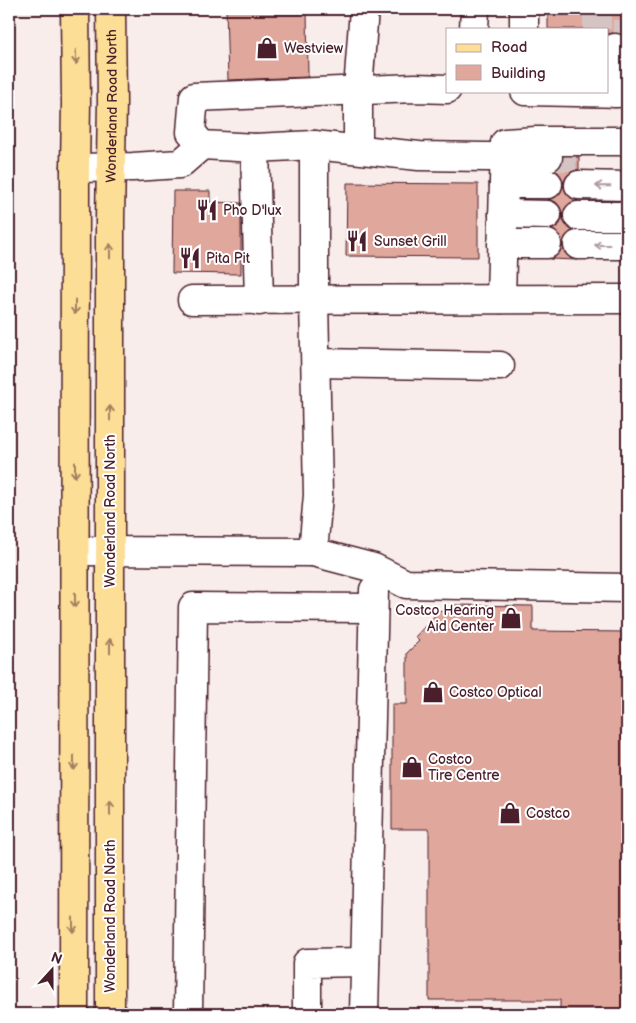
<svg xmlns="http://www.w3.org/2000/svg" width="636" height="1023" viewBox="0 0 636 1023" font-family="'Balsamiq Sans',sans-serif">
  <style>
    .building { fill: #e0a79c; stroke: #4a1f2b }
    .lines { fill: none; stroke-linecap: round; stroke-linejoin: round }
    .minor-tunnel { stroke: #d6c4c5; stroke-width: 28; stroke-dasharray: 28 14; stroke-linecap: butt }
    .minor-casing { stroke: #4a1f2b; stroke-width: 31 }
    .major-casing { stroke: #4a1f2b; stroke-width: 31 }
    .minor { stroke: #fff; stroke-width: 28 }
    .major { stroke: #fdde96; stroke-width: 28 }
    .oneway { stroke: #a47e60 }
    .oneway2 { stroke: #ae9aa0 }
    .labels { text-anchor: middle; stroke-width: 4; stroke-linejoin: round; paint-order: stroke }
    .poi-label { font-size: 14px; fill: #4a1f2b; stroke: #fff; text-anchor: start }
    .street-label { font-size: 14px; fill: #4a1f2b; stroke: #fff }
  </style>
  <rect width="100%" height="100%" fill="#f9edeb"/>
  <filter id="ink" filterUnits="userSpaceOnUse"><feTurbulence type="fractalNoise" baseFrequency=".02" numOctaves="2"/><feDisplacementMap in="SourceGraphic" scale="10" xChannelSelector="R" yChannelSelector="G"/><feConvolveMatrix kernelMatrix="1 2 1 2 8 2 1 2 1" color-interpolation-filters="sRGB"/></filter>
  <g filter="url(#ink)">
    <g class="building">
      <polygon points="226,9 307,9 308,77 228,80"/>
      <polygon points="548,9 627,9 627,39 622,34 615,32 607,34 607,29 548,29"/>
      <polygon points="564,157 579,157 579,169 571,172 566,177 564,184 561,176 556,170 562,164"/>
      <polygon points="347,183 478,184 478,257 346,256"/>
      <polygon points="563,185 566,193 571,198 578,200 570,203 565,208 563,215 560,207 556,202 548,200 556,197 561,192"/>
      <polygon points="173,191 210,191 210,202 241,203 241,274 172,273"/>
      <polygon points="562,216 565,224 570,229 574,230 570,232 565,237 563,244 560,236 555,231 551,230 555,228 560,224"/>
      <polygon points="562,245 565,253 570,258 577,260 550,259 555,257 560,252"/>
      <polygon points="455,605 533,606 533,631 627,632 627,1014 560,1014 560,1000 429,1000 429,829 392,829 392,704 407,704 407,653 419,641 415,637 440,610 446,615"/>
    </g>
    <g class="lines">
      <g class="minor-tunnel">
        <polyline points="597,9 597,29"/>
        <polyline points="627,48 627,9"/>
        <polyline points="548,157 579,157"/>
      </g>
      <g class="minor-casing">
        <g id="minor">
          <polyline points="524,9 524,29"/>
          <polyline points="474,29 475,9"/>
          <polyline points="615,48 615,93"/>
          <polyline points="447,89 415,88 194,97 191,132 202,145 255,148 314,145 419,156 485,157 548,157"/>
          <polyline points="525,91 627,93"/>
          <polyline points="255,148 259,301"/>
          <polyline points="358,149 358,90 364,9"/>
          <polyline points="75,168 133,167 180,164 202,145"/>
          <polyline points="504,184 548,184"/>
          <polyline points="579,185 627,186"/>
          <polyline points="503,214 547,215"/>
          <polyline points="578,216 627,216"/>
          <polyline points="502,244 547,244"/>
          <polyline points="578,245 627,245"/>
          <polyline points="501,299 505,143 536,141 627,141"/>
          <polyline points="192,300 627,299"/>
          <polyline points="316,363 500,366"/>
          <polyline points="75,551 313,552 374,568 406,584 627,588"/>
          <polyline points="313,552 318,495 314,300 314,145"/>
          <polyline points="188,1014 193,607 373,608"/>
          <polyline points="307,1014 307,963 365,962"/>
          <polyline points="364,1014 374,590"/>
        </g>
      </g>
      <g class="major-casing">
        <g id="major">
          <polyline points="74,1014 75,168 76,103 75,9"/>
          <path id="s1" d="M110,1014V220L112,103L111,9"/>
        </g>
      </g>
      <use href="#minor" class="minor"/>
      <use href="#major" class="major"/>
    </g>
    <defs><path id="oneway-shaft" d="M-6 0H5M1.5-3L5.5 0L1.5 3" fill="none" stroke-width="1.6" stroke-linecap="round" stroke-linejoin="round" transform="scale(1.25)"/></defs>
    <g class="oneway">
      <use href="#oneway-shaft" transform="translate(76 57) rotate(89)"/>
      <use href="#oneway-shaft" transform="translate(110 251) rotate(-90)"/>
      <use href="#oneway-shaft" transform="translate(75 307) rotate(90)"/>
      <use href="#oneway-shaft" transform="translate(110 413) rotate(-90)"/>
      <use href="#oneway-shaft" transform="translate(75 470) rotate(90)"/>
      <use href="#oneway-shaft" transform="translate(75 600) rotate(90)"/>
      <use href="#oneway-shaft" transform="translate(110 646) rotate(-90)"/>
      <use href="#oneway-shaft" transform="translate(74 763) rotate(90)"/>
      <use href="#oneway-shaft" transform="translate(110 808) rotate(-90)"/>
      <use href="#oneway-shaft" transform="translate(73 925) rotate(90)"/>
    </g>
    <g class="oneway2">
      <use href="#oneway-shaft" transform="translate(603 186) rotate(-179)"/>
      <use href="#oneway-shaft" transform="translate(602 245) rotate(-180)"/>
    </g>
  </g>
  <defs>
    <g id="shop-bare" transform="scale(1.725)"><path d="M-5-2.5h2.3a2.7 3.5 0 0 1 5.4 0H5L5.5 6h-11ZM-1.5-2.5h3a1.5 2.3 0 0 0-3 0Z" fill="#4a1f2b" stroke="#fff" stroke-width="2.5" paint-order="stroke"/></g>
    <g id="restaurant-bare" transform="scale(1.725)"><path d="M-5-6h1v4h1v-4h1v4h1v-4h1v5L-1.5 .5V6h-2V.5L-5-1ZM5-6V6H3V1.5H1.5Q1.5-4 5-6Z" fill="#4a1f2b" stroke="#fff" stroke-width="2.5" paint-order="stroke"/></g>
  </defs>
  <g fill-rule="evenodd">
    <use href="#shop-bare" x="267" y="48"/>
    <use href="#restaurant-bare" x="207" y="210"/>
    <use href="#restaurant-bare" x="357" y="241"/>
    <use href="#restaurant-bare" x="190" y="258"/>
    <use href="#shop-bare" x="511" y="618"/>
    <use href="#shop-bare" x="433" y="692"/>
    <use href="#shop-bare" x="412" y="767"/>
    <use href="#shop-bare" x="510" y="813"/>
  </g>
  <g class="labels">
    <g class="poi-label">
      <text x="284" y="53">Westview</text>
      <text x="223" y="215">Pho D'lux</text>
      <text x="374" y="246">Sunset Grill</text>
      <text x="206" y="263">Pita Pit</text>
      <text x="494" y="615" text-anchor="end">Costco Hearing<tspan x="494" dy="16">Aid Center</tspan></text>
      <text x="449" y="697">Costco Optical</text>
      <text x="428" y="764">Costco<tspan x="428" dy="16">Tire Centre</tspan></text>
      <text x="526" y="818">Costco</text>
    </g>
    <g class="street-label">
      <text dy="5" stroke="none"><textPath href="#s1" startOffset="908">Wonderland Road North</textPath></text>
      <text transform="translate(110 511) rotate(-90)" y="5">Wonderland Road North</text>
      <text transform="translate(110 916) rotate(-90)" y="5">Wonderland Road North</text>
    </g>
  </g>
  <rect width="636" height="1023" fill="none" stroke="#fff" stroke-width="30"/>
  <rect x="15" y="15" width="606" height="993" fill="none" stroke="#4a1f2b" stroke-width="2" filter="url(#ink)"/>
  <rect x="446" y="28" width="162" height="65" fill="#ffffff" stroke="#b7a5aa"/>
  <rect x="456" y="44" width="25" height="8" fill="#fdde96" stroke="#b7a5aa"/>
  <text x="491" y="52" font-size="15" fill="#4a1f2b">Road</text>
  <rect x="456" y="65" width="25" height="15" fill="#e0a79c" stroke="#b7a5aa"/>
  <text x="491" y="78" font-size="15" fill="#4a1f2b">Building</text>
  <g transform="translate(52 970) rotate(21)" stroke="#ffffff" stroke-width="4" paint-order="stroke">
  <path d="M0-4L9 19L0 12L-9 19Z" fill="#4a1f2b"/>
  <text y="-8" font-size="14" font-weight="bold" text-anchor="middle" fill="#4a1f2b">N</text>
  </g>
</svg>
